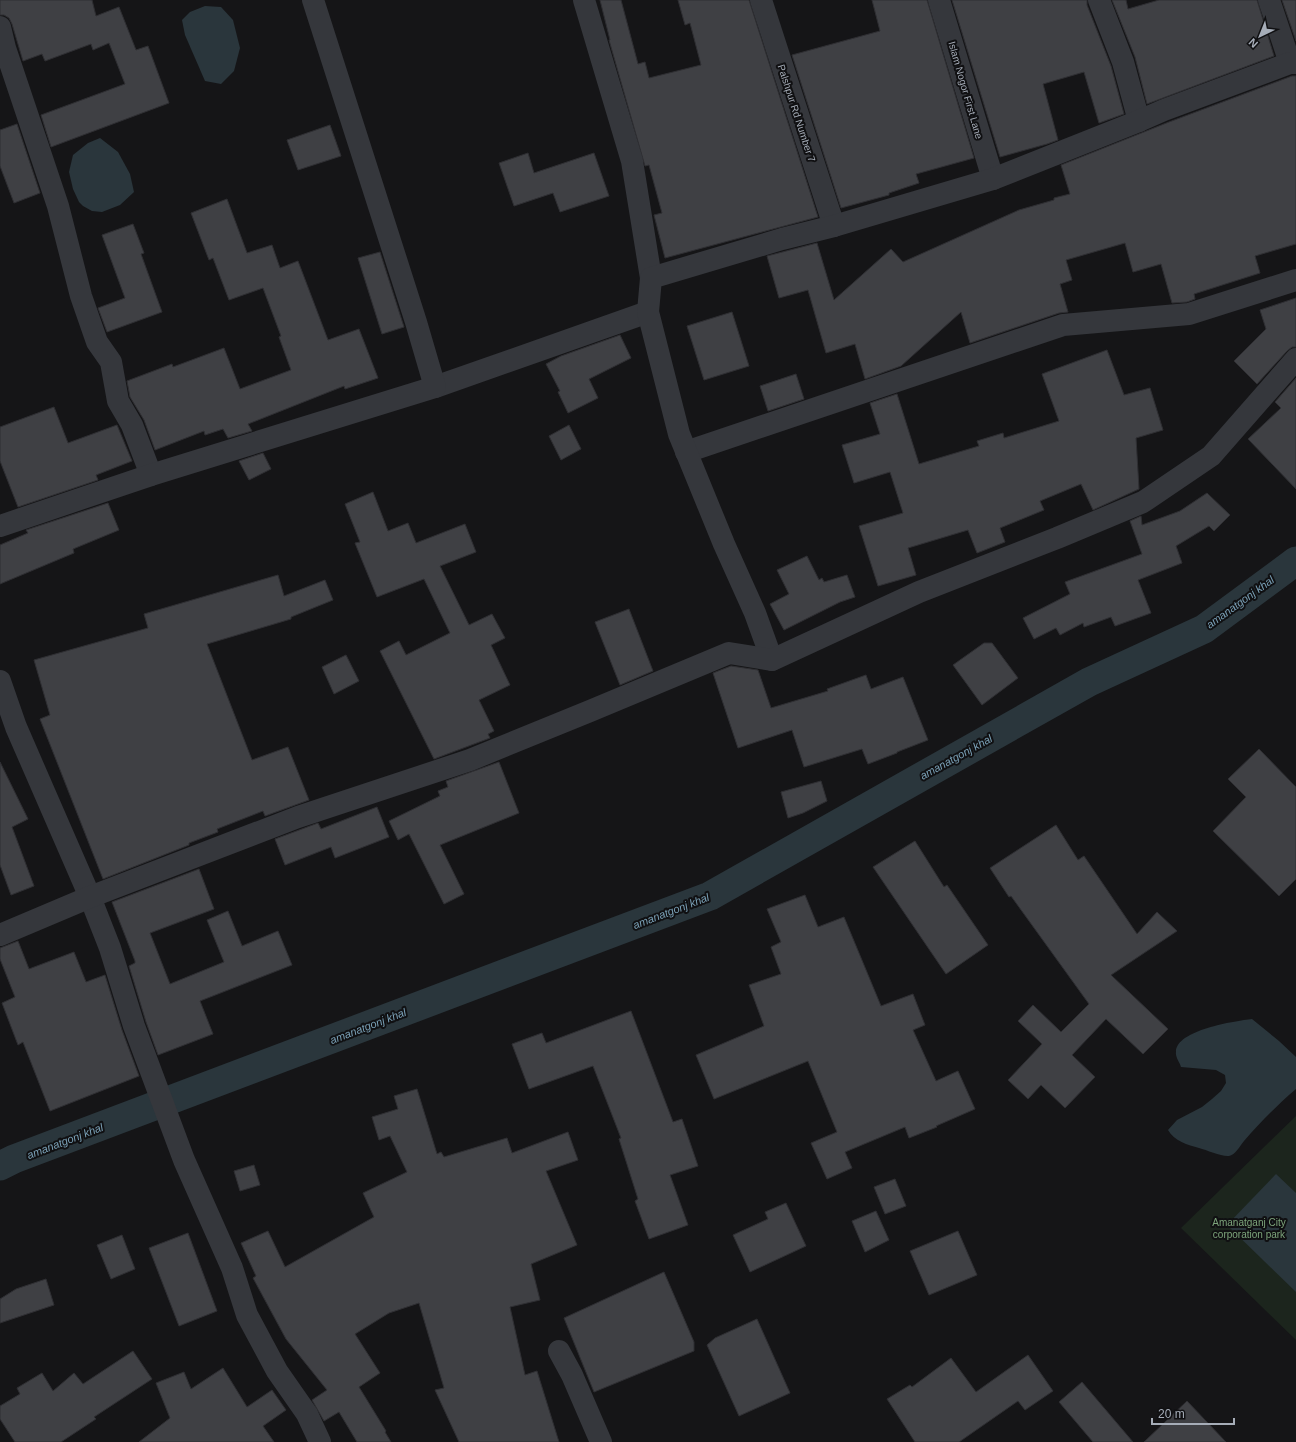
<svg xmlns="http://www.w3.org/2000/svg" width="1296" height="1442" viewBox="0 0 1296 1442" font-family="Helvetica,sans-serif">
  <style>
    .green { fill: #1c251d }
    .water { fill: #2a363c }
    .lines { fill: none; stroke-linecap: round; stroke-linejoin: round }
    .canal { stroke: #2a363c; stroke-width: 29 }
    .building { fill: #3f4044; stroke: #2f2f33 }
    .street { stroke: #35373c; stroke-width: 22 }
    .labels { text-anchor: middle; stroke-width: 4; stroke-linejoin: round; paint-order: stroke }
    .street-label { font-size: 10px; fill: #a6adb8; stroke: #101012 }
    .park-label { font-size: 10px; fill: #7da47b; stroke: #101012 }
    .water-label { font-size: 11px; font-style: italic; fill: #7aa0b6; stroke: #101012 }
  </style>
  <rect width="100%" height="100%" fill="#151517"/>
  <polygon class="green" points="1296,1116 1296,1340 1181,1228"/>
  <g class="water">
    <polygon points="205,6 221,7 233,20 240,48 234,71 221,84 205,81 185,35 182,20 190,12"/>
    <polygon points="100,138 118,152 130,174 134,192 120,205 102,212 92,211 83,206 79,202 73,189 69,172 73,155 88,143"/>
    <path d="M1252,1019L1279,1041L1296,1057V1089C1277,1105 1260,1123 1244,1141C1240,1146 1235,1155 1229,1156C1222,1157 1207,1150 1199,1148C1188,1145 1174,1141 1168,1130L1177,1120L1202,1107L1212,1099L1221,1091L1226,1083L1225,1075L1216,1070L1181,1067C1180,1063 1175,1057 1176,1052C1176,1030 1235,1021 1252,1019Z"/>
    <polygon points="1276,1174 1296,1193 1296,1292 1227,1225"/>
  </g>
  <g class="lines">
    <polyline class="canal" points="0,1166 14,1159 710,896 1089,682 1204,629 1296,561"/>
  </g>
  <g class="building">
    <polygon points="0,0 92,0 96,16 119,7 136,50 148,46 169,103 51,147 41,115 125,84 109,43 93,50 91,44 45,61 42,54 23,61 12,24 9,18 4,15 0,15"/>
    <polygon points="600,0 621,0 638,64 645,62 649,78 701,65 690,23 685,25 678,0 749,0 818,217 665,258 654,215 662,213 649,165 645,166 609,40 610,40"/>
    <polygon points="872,0 927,0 974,158 916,174 919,183 889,193 889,195 841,208 792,55 880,31"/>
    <polygon points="952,0 1087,0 1087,5 1111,66 1124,114 1099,123 1084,72 1043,84 1058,140 1047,144 1000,157"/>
    <polygon points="1112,0 1126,0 1128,9 1159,0 1257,0 1274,56 1147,104 1135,57"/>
    <polygon points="1282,0 1296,0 1296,41"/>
    <polygon points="1292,76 1296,76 1296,244 1255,256 1260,273 1194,294 1195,299 1187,302 1172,303 1161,264 1133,272 1125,243 1066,260 1072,280 1060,284 1068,312 1059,313 970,343 961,312 901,366 865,379 855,344 826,353 808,290 779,298 767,256 817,243 834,300 891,249 903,262 1019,210 1054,200 1054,198 1070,194 1061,165 1169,122"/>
    <polygon points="17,124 40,193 14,203 0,166 0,130"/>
    <polygon points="330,125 341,156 298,170 287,140"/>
    <polygon points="528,153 534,173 594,153 609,196 560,212 553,193 514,206 499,163"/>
    <polygon points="227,199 247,253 272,245 280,268 298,261 328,340 359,329 378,378 345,389 344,386 248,424 252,431 228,438 223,429 205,435 204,431 155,450 144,420 130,397 127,381 172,364 173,367 224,348 240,389 291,370 279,337 281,336 263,288 229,300 213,258 209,260 191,213"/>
    <polygon points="133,224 144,253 141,254 162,312 107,332 98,308 125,298 102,235"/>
    <polygon points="380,252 404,327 382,334 358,258"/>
    <polygon points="1296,298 1296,347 1292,347 1287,351 1257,384 1234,361 1266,329 1260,310"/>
    <polygon points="732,312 749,366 704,380 687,326"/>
    <polygon points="620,335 631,358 589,379 598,398 568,413 558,392 560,391 546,364 561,356"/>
    <polygon points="1107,350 1124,395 1150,388 1163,430 1136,438 1139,489 1093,510 1081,484 1040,501 1044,510 1000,528 1005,542 977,553 968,530 908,548 916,575 878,586 859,526 903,513 890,472 854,483 842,445 880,434 870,403 897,394 919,464 979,446 977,441 1003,433 1004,438 1059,421 1042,374"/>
    <polygon points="796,374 804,399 768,411 760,386"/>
    <polygon points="1296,378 1296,489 1248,439 1281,408 1275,402"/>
    <polygon points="54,407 68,443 117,425 132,461 96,475 98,480 18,507 0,461 0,427"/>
    <polygon points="569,425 581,449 561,460 549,436"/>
    <polygon points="263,453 271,469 249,480 239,461"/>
    <polygon points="373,492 388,531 408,523 416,543 465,524 476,552 440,566 469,625 492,614 505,638 491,645 510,685 479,700 494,731 488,734 490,738 434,759 380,651 399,641 406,655 450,633 424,579 377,597 355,543 360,542 345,504"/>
    <polygon points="1207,493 1230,515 1214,531 1209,526 1176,546 1182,563 1138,580 1151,613 1115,626 1111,617 1084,627 1083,623 1060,635 1056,628 1034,639 1023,618 1070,594 1065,582 1142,554 1130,521 1141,516 1142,525 1180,511"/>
    <polygon points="108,503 119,530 73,549 74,553 0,584 0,545 28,533 26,530"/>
    <polygon points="807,556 819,580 822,578 824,582 847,575 855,597 840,602 784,630 770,604 789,594 777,570"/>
    <polygon points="278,575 284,596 325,580 333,600 291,617 291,619 207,644 252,760 288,747 309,800 265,816 263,811 217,829 218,832 189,843 189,845 103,879 40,719 50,715 34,660 148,628 144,614"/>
    <polygon points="629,609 653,671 620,685 595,622"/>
    <polygon points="984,643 992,643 1018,678 982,705 953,665"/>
    <polygon points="346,655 359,681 334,694 322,667"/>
    <polygon points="731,666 758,670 771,708 828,691 827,689 866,675 871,689 903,677 928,740 897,752 897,753 868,764 862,749 804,767 792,730 738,748 713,673"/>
    <polygon points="1259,749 1296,787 1296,879 1279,896 1213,831 1246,797 1228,779"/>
    <polygon points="0,762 28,819 12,827 34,886 11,895 0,865"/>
    <polygon points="499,762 519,813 440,845 464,894 444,904 409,834 398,840 389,821 440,796 438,791 448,787 446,781"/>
    <polygon points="821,781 827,801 803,813 788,818 781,792"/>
    <polygon points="377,807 389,837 335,858 331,847 285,865 275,839 318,823 321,829"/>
    <polygon points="1056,825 1078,860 1084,856 1137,934 1157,912 1177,931 1111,975 1168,1029 1143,1054 1106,1019 1072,1055 1095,1077 1065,1108 1041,1085 1028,1099 1008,1080 1042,1044 1018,1021 1033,1005 1061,1032 1089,1004 1011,896 1009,897 990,868"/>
    <polygon points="915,841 944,887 947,885 988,945 946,974 873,867"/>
    <polygon points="199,869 214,909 150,933 170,984 224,962 207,920 228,911 242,946 278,931 292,965 200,1001 213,1034 158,1055 146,1022 129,966 135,963 135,961 112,902"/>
    <polygon points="805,895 818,927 844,917 881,1006 913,994 925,1025 913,1030 936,1081 958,1071 975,1109 936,1126 937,1127 909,1138 905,1127 845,1152 852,1168 827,1179 811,1143 837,1132 808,1061 714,1099 696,1055 764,1026 749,985 781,974 771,947 781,942 767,909"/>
    <polygon points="18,941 29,969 74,952 86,982 105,975 122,1030 139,1076 50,1111 23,1042 18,1045 2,1003 15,997 0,959 0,948"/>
    <polygon points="631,1011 673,1122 682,1119 698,1166 670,1175 688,1225 649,1239 635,1201 638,1199 619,1139 621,1138 593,1066 529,1089 512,1044 542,1033 546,1043"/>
    <polygon points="417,1089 437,1154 441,1152 444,1157 507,1138 512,1153 568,1132 578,1160 546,1171 577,1245 531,1264 540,1300 510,1307 525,1375 537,1371 559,1442 459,1442 435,1390 444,1388 419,1303 389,1313 355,1334 380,1373 359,1387 386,1431 385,1432 391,1442 357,1442 339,1412 324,1421 312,1400 327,1390 286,1339 253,1278 256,1276 241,1243 268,1231 285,1267 374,1217 363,1193 407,1172 390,1136 379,1140 372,1117 398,1109 394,1096"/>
    <polygon points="254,1165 260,1185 240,1191 234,1171"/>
    <polygon points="895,1179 906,1206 885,1214 874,1187"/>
    <polygon points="786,1203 806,1246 750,1272 733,1235 768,1219 765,1212"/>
    <polygon points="876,1211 889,1240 865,1252 852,1221"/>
    <polygon points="958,1231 977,1275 929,1295 910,1251"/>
    <polygon points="188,1233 217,1311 179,1326 149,1248"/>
    <polygon points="122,1235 135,1269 111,1279 97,1245"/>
    <polygon points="664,1272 694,1342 694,1351 594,1392 564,1318"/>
    <polygon points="46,1279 54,1305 0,1323 0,1299 16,1289"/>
    <polygon points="757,1319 790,1393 739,1416 707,1345 715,1338"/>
    <polygon points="133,1351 152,1379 94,1417 96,1419 61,1442 15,1442 0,1419 0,1406 20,1394 17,1388 42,1373 53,1391 74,1373 83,1384"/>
    <polygon points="1028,1355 1053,1391 1025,1410 1018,1401 959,1442 915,1442 887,1399 910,1385 912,1387 951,1358 976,1392"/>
    <polygon points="223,1368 247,1407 272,1390 286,1410 263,1426 274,1442 139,1442 170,1418 156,1383 184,1372 191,1389"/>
    <polygon points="1082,1382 1133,1442 1093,1442 1059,1402"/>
    <polygon points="1187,1401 1226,1442 1144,1442"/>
  </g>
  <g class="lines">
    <g class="street">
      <polyline points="584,0 632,161 651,278"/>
      <polyline points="761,0 834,226"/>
      <polyline points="939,0 993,179"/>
      <polyline points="1099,0 1123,62 1139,121"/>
      <polyline points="1269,0 1290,63"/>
      <polyline points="0,27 5,48 58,206 81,296 97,342 111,362 118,401 132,425 151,475"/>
      <polyline points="435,387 648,312"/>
      <polyline points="686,452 1063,325 1189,314 1296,280"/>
      <polyline points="0,526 151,475 435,387 416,322 313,0"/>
      <polyline points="772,660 755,613 724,544 679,434 648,312 651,278 782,239 834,226 993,179 1139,121 1164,110 1290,63 1296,63"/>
      <polyline points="0,681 16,727 90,897 110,948 134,1026 184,1160 232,1268 247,1315 277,1371 307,1414 320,1442"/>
      <polyline points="0,935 90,897 298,817 470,760 590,711 729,653 772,660 919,592 1057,538 1143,502 1211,456 1296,359"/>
      <polyline points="559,1351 572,1375 601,1442"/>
    </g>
  </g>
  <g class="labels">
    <g class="street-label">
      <text transform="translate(966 90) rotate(74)" y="4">Islam Nogor First Lane</text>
      <text transform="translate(797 113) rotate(72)" y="4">Palshpur Rd Number 7</text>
    </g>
    <g class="park-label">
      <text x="1249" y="1226">Amanatganj City<tspan x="1249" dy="12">corporation park</tspan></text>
    </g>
    <g class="water-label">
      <text transform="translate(1240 602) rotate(-36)" y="4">amanatgonj khal</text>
      <text transform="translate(956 757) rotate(-29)" y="4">amanatgonj khal</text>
      <text transform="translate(671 911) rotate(-21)" y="4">amanatgonj khal</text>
      <text transform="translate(368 1026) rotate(-21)" y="4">amanatgonj khal</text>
      <text transform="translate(65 1141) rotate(-21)" y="4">amanatgonj khal</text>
    </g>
  </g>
  <g transform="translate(1260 36) rotate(223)" stroke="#101012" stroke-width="3" paint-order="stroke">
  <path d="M0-3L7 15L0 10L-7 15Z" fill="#a6adb8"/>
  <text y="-6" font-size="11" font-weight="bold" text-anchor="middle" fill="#a6adb8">N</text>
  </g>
  <path d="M1152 1418v6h82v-6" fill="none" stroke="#a6adb8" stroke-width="2"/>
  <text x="1158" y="1418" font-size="12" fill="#a6adb8" stroke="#101012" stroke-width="3" paint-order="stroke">20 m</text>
</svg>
